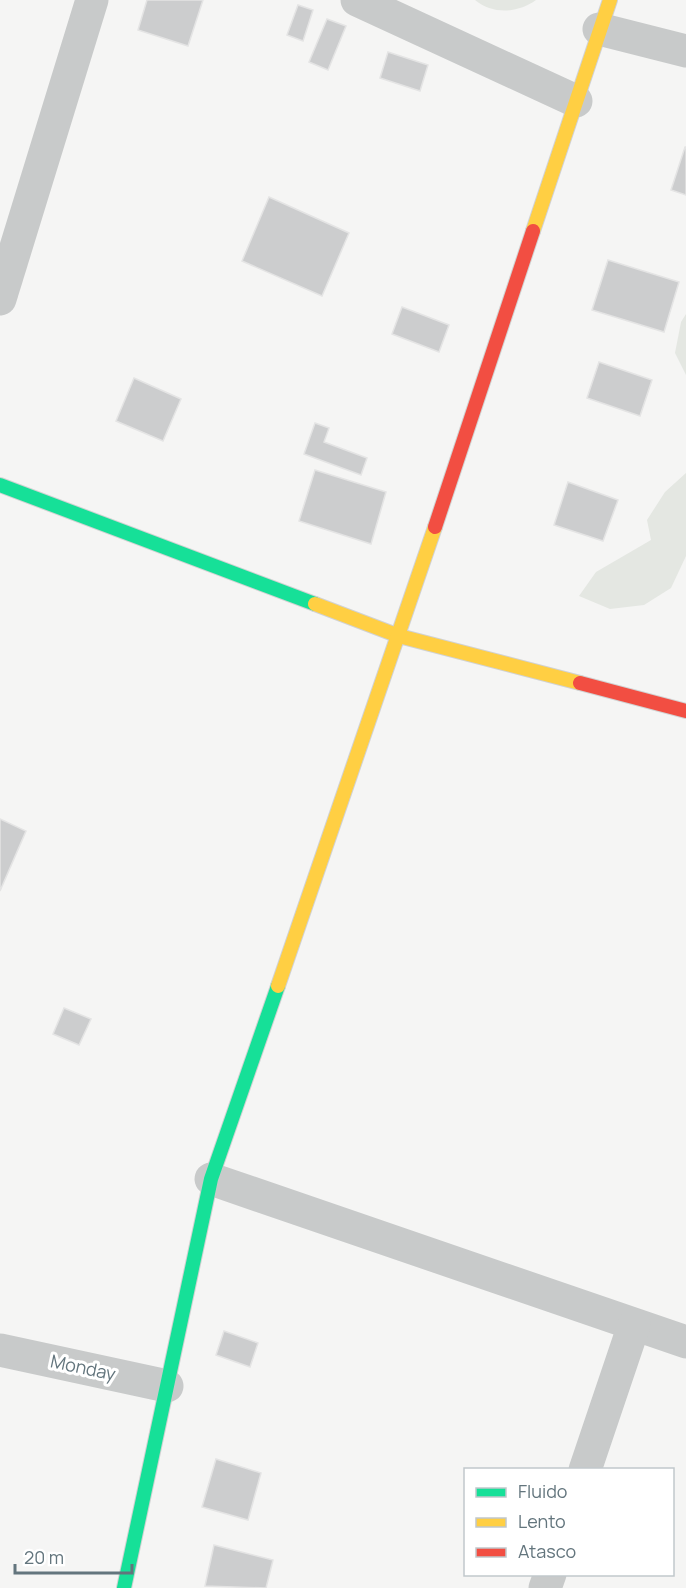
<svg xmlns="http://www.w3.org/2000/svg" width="686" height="1588" viewBox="0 0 686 1588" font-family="Manrope,sans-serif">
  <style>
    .green { fill: #e4e7e2 }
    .building { fill: #cccdce; stroke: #e4e4e4; stroke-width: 1.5 }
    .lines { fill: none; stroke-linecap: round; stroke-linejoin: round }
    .fast-casing { stroke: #d1d2d2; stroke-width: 16 }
    .slow-casing { stroke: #d1d2d2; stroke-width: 16 }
    .jam-casing { stroke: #d1d2d2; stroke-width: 16 }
    .street { stroke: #c8caca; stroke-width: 33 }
    .fast { stroke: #16e098; stroke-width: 14 }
    .slow { stroke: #ffcf43; stroke-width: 14 }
    .jam { stroke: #f24e42; stroke-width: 14 }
    .labels { text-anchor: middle; stroke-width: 6; stroke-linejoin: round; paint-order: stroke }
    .street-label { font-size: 18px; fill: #63757d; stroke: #fff }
  </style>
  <rect width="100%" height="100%" fill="#f5f5f4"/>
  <g class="green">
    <path d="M475,0H536C518,13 493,15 475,0Z"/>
    <polygon points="686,314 686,375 675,353 681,322"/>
    <polygon points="686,473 686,556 671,588 644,605 610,609 579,596 596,572 651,540 647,520 665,492"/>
  </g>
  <g class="building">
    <polygon points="147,0 203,0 188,46 138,30"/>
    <polygon points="298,5 313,10 303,41 287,35"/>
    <polygon points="327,19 346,26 328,70 309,62"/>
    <polygon points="388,52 428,65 420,91 380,78"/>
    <polygon points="685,147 686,147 686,195 671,190"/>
    <polygon points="269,197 349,233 322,296 242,261"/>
    <polygon points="608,260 679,282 664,332 592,310"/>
    <polygon points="402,307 449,325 439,352 392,334"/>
    <polygon points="599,362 652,380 640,416 587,398"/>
    <polygon points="134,378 181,399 163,441 116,421"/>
    <polygon points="315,423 329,428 324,442 367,458 361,475 304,454"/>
    <polygon points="315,470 386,492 371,544 299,521"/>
    <polygon points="568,482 618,500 603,541 554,525"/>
    <polygon points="0,819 26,831 0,891"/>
    <polygon points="64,1008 91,1019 79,1045 53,1034"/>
    <polygon points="224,1331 258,1343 250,1367 216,1355"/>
    <polygon points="216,1459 261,1473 248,1520 202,1507"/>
    <polygon points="214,1545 273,1560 266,1588 205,1586"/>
  </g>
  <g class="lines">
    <g class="fast-casing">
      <g id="fast">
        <polyline points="0,485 315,604"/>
        <polyline points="124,1588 211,1179 278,986"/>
      </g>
    </g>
    <g class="slow-casing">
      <g id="slow">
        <polyline points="533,231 610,0"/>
        <polyline points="315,604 399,636 580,683"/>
        <polyline points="278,986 435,527"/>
      </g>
    </g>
    <g class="jam-casing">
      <g id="jam">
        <polyline points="435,527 533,231"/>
        <polyline points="580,683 686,711"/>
      </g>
    </g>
    <g class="street">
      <polyline points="357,0 576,101"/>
      <polyline points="599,29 686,51"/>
      <polyline points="0,299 92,0"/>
      <polyline points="211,1179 686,1342"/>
      <polyline points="0,1350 167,1386"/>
      <polyline points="585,1470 634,1325"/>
      <polyline points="545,1588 550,1574"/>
    </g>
    <use href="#fast" class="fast"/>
    <use href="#slow" class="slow"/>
    <use href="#jam" class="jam"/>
  </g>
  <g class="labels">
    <g class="street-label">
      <text transform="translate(83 1368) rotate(12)" y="6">Monday</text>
    </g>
  </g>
  <rect x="464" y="1468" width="210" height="108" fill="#ffffff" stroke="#c1c8cb" stroke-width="1.5"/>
  <rect x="476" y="1488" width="30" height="9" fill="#16e098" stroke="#c1c8cb" stroke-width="1.5"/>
  <text x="518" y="1498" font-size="18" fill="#63757d">Fluido</text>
  <rect x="476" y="1518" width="30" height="9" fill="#ffcf43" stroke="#c1c8cb" stroke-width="1.5"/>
  <text x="518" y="1528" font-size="18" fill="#63757d">Lento</text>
  <rect x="476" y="1548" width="30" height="9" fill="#f24e42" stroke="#c1c8cb" stroke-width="1.5"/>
  <text x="518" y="1558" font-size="18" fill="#63757d">Atasco</text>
  <path d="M15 1564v9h117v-9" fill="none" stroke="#63757d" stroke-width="3"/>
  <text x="24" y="1564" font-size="18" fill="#63757d" stroke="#ffffff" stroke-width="4.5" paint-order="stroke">20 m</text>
</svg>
